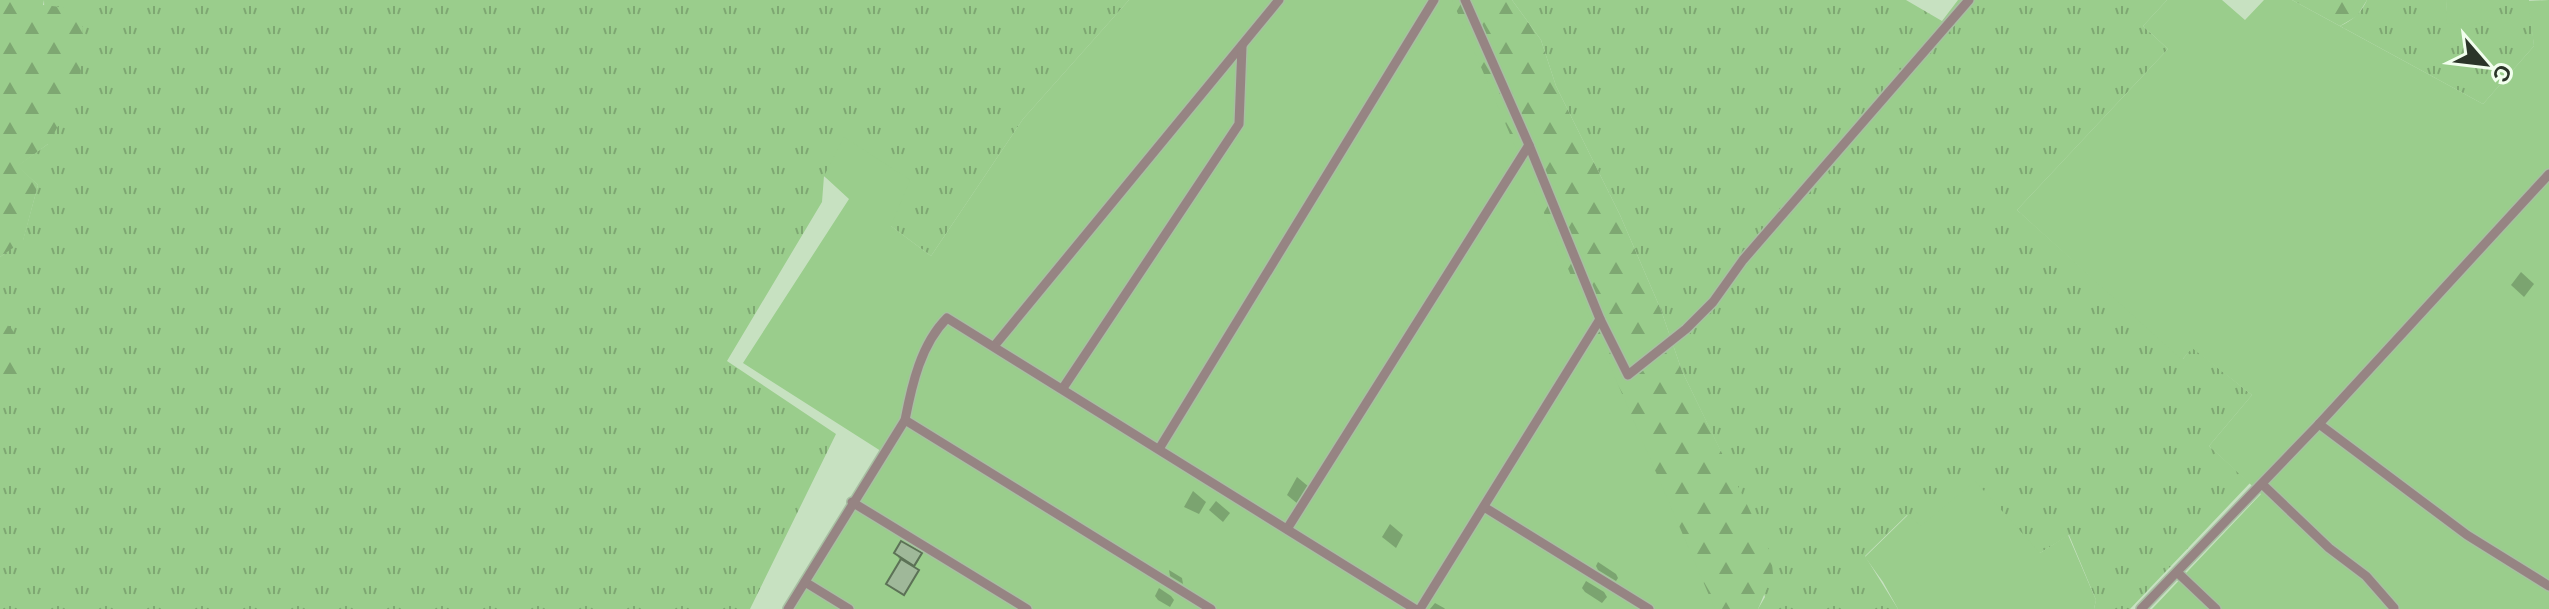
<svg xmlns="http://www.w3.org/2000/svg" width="2549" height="609" viewBox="0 0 2549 609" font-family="Arial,sans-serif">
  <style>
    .grass { fill: url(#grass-tufts) }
    .forest { fill: url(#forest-firs) }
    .green { fill: #9acd8c }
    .shadow { fill: #0003 }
    .building { fill: #9fb899; stroke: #5c7256; stroke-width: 2 }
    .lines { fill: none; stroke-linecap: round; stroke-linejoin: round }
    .service-casing { stroke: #a8bfa3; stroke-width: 12 }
    .service { stroke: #968483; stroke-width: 9 }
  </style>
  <defs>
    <pattern id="grass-tufts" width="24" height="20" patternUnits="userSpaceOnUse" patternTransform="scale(2)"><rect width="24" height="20" fill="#9acd8c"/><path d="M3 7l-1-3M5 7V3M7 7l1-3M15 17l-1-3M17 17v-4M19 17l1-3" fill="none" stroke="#7ea772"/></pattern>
    <pattern id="forest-firs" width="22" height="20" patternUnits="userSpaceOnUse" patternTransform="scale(2)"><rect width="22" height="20" fill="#9acd8c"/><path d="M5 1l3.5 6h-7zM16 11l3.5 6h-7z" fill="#7ea772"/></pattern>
  </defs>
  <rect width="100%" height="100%" fill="#c7e1c1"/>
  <g class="grass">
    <polygon points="44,0 1129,0 1023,119 931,256 824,176 822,202 727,361 836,434 750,609 0,609 0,257 23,240 38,185 17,166 48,144"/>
    <polygon points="1512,0 1906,0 1942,21 1958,0 2167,0 2143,26 2168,49 2017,210 2183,359 2192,347 2252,395 2209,446 2250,483 2130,609 2094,609 2096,600 2069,535 2040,553 1920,527 1907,515 1865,556 1898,609 1758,609 1765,597 1722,454 1682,371 1661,310 1620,215 1556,86 1541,40"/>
    <path d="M2367,0H2446L2448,23L2491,22V0H2529L2534,46L2483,104L2340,26C2352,21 2362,12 2367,0Z"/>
  </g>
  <g class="forest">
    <polygon points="0,0 44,0 43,5 70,8 83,27 80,87 48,144 18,166 38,185 23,241 0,257"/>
    <polygon points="1395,0 1512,0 1541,40 1556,86 1620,215 1661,310 1682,371 1771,554 1773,574 1758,609 1694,609"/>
    <polygon points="2292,0 2367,0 2357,16 2340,26"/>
    <path d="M0,321C4,323 8,325 11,328C23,344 24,382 14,397L0,393Z"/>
  </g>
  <g class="green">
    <polygon points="1129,0 1452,0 1715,609 790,609 884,453 743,363 849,199 824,176 844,137 910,180 891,226 931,256 1023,119"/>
    <polygon points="2167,0 2222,0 2245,20 2264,0 2292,0 2483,104 2534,46 2528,1 2549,0 2549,609 2152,609 2261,494 2209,446 2252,395 2192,348 2182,360 2017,210 2168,49 2143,26"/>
    <polygon points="2446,0 2491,0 2491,22 2464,26 2447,23"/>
    <polygon points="1975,481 2040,553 2068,535 2096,600 2094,609 1898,609 1883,582 1865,557 1908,515 1921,526"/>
  </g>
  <g class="shadow">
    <polygon points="2521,272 2534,284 2524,297 2511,285"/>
    <polygon points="1297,477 1309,487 1298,504 1287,495"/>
    <polygon points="1193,491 1206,502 1199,514 1184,507"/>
    <polygon points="1216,501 1230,513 1223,522 1209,510"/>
    <polygon points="1390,524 1403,535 1396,548 1382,537"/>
    <polygon points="913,551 919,560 913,570 901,563 896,553"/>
    <polygon points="1598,562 1616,574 1618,578 1616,581 1598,570 1596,566"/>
    <polygon points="1169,570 1182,578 1183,584 1170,576"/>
    <polygon points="1586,581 1604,592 1607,597 1602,603 1585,592 1582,588"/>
    <polygon points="1159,588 1171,596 1174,600 1170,607 1158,600 1155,596"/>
    <polygon points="1435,603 1444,608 1445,609 1430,609"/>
  </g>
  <g class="building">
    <polygon points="901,541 922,553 914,566 894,553"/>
    <polygon points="901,559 919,570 904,595 886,584"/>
  </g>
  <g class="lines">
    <g class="service-casing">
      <g id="service">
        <polyline points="1465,0 1529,145 1600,319"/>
        <polyline points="995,345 1279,0"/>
        <polyline points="1063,388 1239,124 1242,46"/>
        <polyline points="905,420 1211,609"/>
        <polyline points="2319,424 2467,535 2549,586"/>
        <polyline points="1159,449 1434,0"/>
        <polyline points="2262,484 2329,548 2366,576 2394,608"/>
        <polyline points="852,502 1027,609"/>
        <polyline points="1484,507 1649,609"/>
        <polyline points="1287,529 1529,145"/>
        <polyline points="2178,573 2216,609"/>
        <polyline points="805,582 849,609"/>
        <path d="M788,609L905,420C912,384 921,344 947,318L1415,609"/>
        <polyline points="1420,609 1600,319 1628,375 1686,329 1713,302 1743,260 1969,0"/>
        <polyline points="2141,609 2319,424 2549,174"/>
      </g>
    </g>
    <use href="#service" class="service"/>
  </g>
  <g transform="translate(2485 64) rotate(118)" stroke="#f1feed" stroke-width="6" paint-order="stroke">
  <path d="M0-6L14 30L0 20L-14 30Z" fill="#2b3529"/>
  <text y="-12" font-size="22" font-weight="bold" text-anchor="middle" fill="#2b3529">С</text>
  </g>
</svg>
